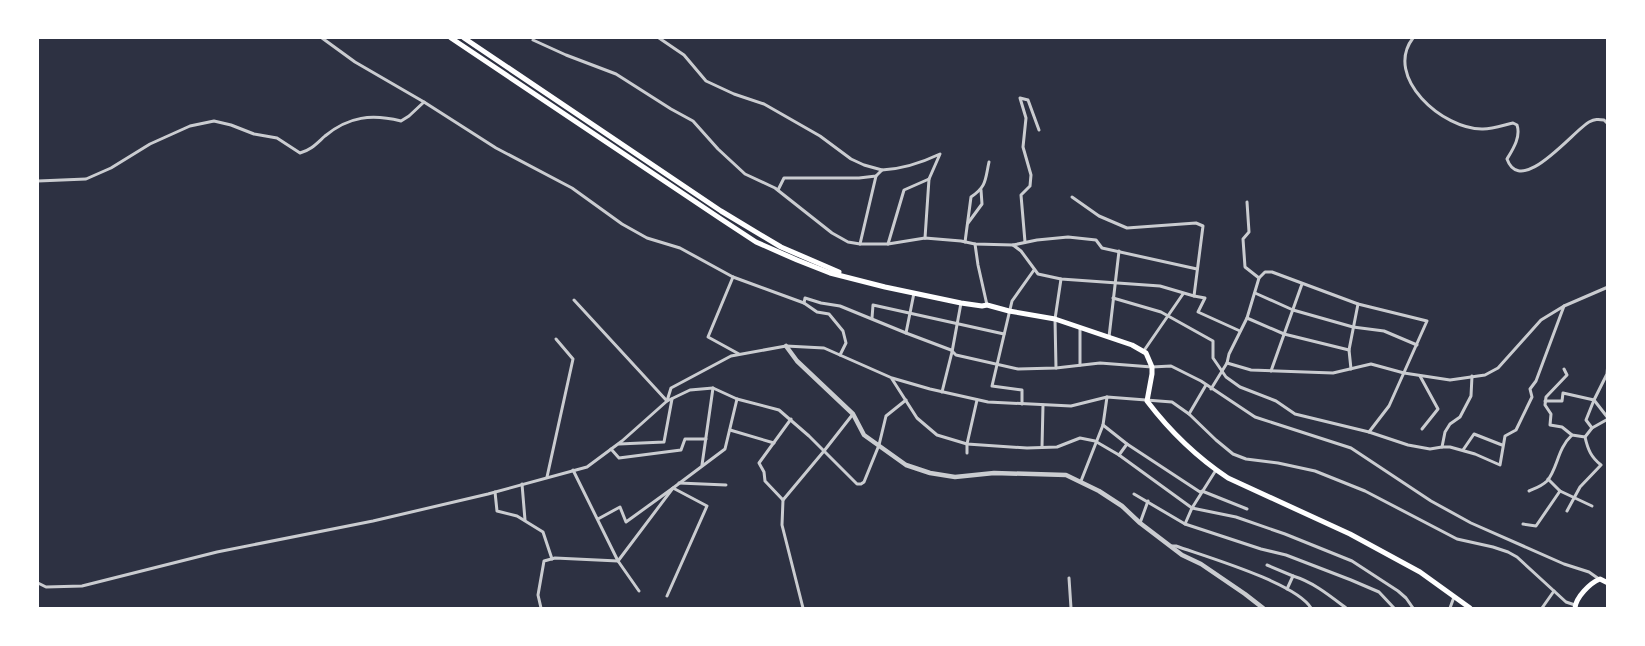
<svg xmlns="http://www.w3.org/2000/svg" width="1645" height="646" viewBox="0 0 1645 646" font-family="Cabin,sans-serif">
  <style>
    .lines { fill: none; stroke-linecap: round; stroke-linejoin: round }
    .minor { stroke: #caccd0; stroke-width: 3 }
    .tertiary { stroke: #caccd0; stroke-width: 4.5 }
    .primary { stroke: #fff; stroke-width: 5 }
  </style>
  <rect width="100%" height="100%" fill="#2d3142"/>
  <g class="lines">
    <g class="minor">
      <polyline points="322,38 355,62 424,102 496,148 572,188 622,224 647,238 680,248 733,277 804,303 817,312 829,314 843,331 846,343 840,355"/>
      <polyline points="659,38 684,55 706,81 734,94 764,104 820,136 851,159 864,165 882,170"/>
      <path d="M1413,38C1383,77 1443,130 1483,129C1493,129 1504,125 1513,123L1517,125C1521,137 1513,149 1507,159C1521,198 1574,130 1589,122C1595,119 1598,119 1604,120L1608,124"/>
      <polyline points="533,40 566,55 616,74 671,109 693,121 718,149 745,174 775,188 832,233 848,242 860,244 888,244 925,238 961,241 975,244 1013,245 1021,251 1038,274 1061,279 1160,286 1194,296 1203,226 1196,223 1127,228 1099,216 1072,197"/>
      <path d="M38,181L86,179L111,168L150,144L190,126L214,121L231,125L254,134L277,138L300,153C311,150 316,144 325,136C349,116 372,114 401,121L409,116L424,102"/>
      <path d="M778,190L784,178H859L876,176L882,170C903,169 921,163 940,154L929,179L904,190L888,244"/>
      <polyline points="968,223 982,204 981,190"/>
      <polyline points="925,238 929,179"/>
      <path d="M965,242L971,197C987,186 985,180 989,162"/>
      <polyline points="1025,242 1021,195 1030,186 1031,175 1023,147 1026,118 1020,98 1028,100 1039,130"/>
      <polyline points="860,244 876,176"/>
      <polyline points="975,244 978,265 987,305"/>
      <polyline points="1013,245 1037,240 1068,237 1096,240 1102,248 1197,269"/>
      <polyline points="733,277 708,337 739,354"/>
      <polyline points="1259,278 1265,272 1272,272 1358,304 1427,321 1389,406 1369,432"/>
      <polyline points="1255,293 1293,310 1353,327 1384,331 1417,345"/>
      <polyline points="1194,296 1205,298 1198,312 1240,331"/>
      <polyline points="1113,298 1161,312 1213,341 1213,358 1226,377 1240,387 1276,401 1295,414 1369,432 1408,445 1430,449 1442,447 1450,447 1475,454 1500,465 1505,436 1516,430 1532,397 1530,389 1536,381 1564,306"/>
      <polyline points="574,300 667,401 690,390 713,388 737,399 779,410 809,436 857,484 861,484 864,482 879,445 886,416 906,400"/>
      <polyline points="804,303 805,298 821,303 840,306 906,333 951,350 956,355 1018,369 1056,368 1100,363 1152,367 1171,366 1201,381 1255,417 1351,448 1431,501 1471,523 1564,564 1589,572 1599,579"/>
      <polyline points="872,318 873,305 1004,334"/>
      <polyline points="1247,318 1284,334 1349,350"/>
      <polyline points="1080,328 1080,365"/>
      <polyline points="906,333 914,293"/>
      <polyline points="1109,337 1119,251"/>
      <polyline points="1143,352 1183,294"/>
      <polyline points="1227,363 1251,370 1333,373 1371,364 1404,373 1450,380 1485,375 1498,368 1541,320 1564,306 1608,287"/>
      <polyline points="1056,368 1055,319 1061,279"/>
      <polyline points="1351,369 1349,350 1358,304"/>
      <path d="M1564,369L1567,375L1546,397L1545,405L1551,414L1550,425L1562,427L1572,435L1585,437C1588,450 1591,457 1601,465L1580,487L1567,511"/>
      <polyline points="1271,371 1302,284"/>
      <polyline points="1420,376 1438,409 1422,429"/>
      <polyline points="892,379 917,418 937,435 967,444 1027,448 1057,447 1080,438 1095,441 1119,455 1192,508 1236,517 1285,534 1352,561 1398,591 1406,598 1413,608"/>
      <polyline points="1211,389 1227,363 1229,354 1247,318 1259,278 1245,267 1243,239 1249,232 1247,202"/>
      <polyline points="942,392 952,352 961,303"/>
      <polyline points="1545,401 1562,401 1563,393 1594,400 1608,418"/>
      <polyline points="1022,404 1022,390 992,386 1012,301 1034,270"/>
      <polyline points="1189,414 1206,385"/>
      <polyline points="1103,425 1127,444 1200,492 1202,491 1247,509"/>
      <polyline points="1592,428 1586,420 1594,400 1607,374 1608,363"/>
      <polyline points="730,430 774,443"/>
      <polyline points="1585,437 1592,428 1608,419"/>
      <polyline points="619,444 664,442 672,399"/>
      <polyline points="1042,447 1043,405"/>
      <polyline points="1442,447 1445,432 1450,424 1460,417 1471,396 1472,376"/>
      <polyline points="611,449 619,458 681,450 685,439 706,439"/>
      <polyline points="1463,450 1474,434 1502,445"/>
      <polyline points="967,453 967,444 977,400"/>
      <polyline points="1119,455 1127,444"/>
      <polyline points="702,465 713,388"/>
      <polyline points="573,470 618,561 639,591"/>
      <polyline points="547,477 573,359 556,339"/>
      <polyline points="1548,479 1560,491 1592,506"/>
      <polyline points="1081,481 1103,425 1107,397"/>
      <polyline points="679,483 726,485"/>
      <polyline points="522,484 525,520"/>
      <path d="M1529,491C1536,488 1542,486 1547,481C1558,468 1557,449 1572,435"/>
      <polyline points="495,492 497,511 517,516 543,532 552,559"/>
      <polyline points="1134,494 1185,524 1261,549 1286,555 1351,580 1379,592 1394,608"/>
      <polyline points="783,500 765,481 764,472 759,463 791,419"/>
      <polyline points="598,519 620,507 626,522 673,488 707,506 667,596"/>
      <polyline points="1140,523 1148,501"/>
      <polyline points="1185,524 1192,508 1216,470"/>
      <polyline points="1523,524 1536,526 1560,491"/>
      <path d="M1172,546H1176C1207,557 1296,583 1311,608"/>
      <polyline points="1267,565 1293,576"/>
      <polyline points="1069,578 1071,608"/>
      <polyline points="38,583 46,587 82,586 217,552 373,521 488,494 587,467 622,441 667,401 671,388 731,356 786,346 824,348 892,378 930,389 988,402 1071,406 1107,397 1172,402 1189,414 1216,440 1233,454 1246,459 1278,463 1315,471 1365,491 1457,539 1493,547 1508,552 1517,557 1566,602 1575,605"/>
      <path d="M1287,589L1293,576C1313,582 1329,595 1346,608"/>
      <polyline points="541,608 538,595 544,561 555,558 618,561 673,488 725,449 737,399"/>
      <polyline points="803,608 782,525 783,500 824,451 853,414"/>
      <polyline points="1450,608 1454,597"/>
      <polyline points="1542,608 1554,591"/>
    </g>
    <polyline class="tertiary" points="786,346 797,361 853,414 864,435 906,465 930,473 955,477 994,473 1066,475 1099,491 1122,506 1140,523 1182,555 1201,564 1245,594 1263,608"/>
    <g class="primary">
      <path d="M451,38L721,219L756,242L797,260L830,273L885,287L961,303L982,306L987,305L1009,311L1055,319L1132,345L1146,353L1152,367V374L1147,401C1169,430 1198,458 1228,478L1350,534L1420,572L1470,608"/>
      <polyline points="464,38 721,211 781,247 839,272"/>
      <path d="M1575,608C1576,597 1590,583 1600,579L1608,583"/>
    </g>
  </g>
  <rect width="1645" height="646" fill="none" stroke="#ffffff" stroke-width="78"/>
</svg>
